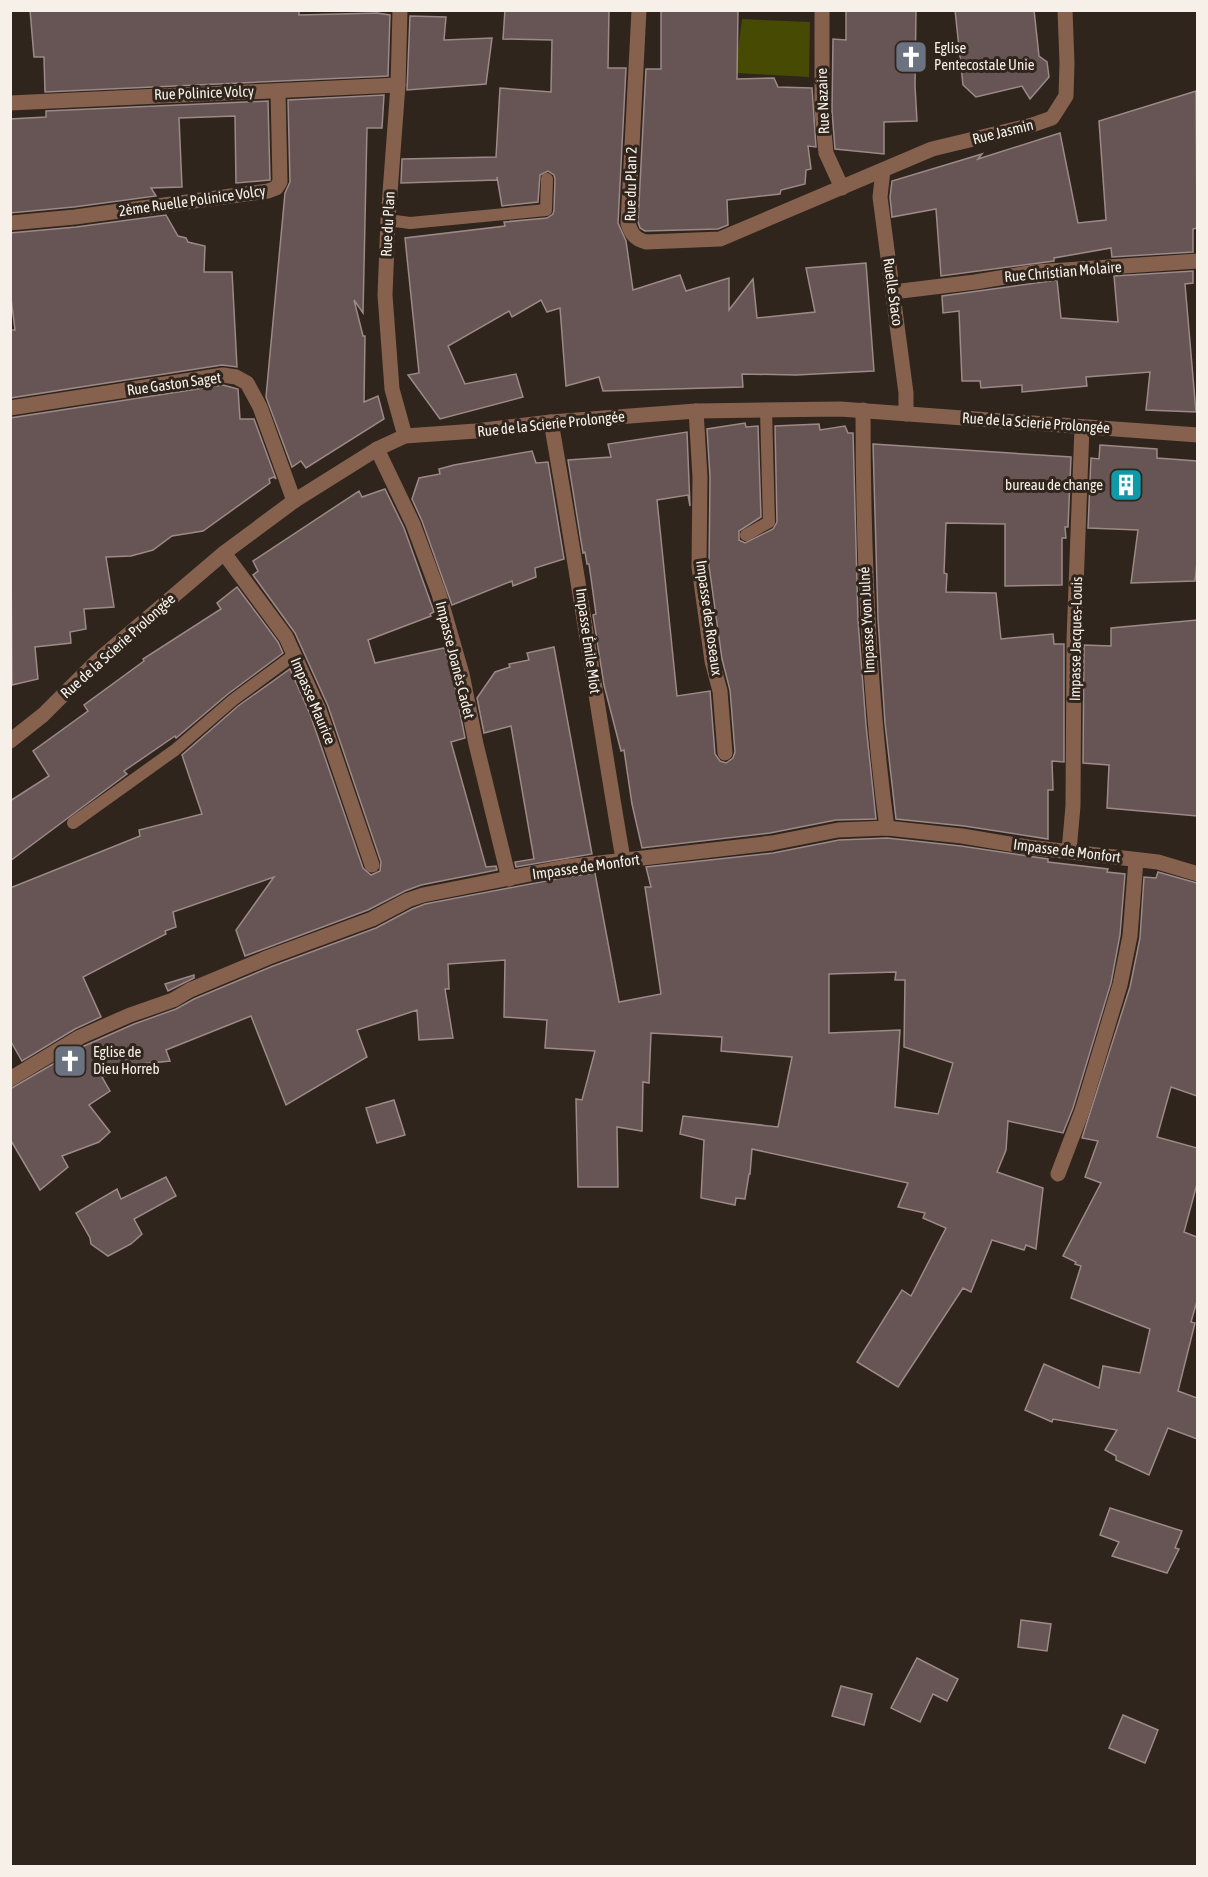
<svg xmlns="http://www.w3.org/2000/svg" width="1208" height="1877" viewBox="0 0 1208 1877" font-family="'Asap Condensed',sans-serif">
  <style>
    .green { fill: #464a02 }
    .building { fill: #665554; stroke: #9c8988; stroke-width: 1.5; fill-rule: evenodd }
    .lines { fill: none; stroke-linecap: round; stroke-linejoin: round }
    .lane { stroke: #86614e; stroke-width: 12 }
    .street { stroke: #86614e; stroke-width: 15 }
    .labels { text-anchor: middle; stroke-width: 6; stroke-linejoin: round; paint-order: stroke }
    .poi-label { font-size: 15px; fill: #f6f0e9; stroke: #2f251c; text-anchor: start }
    .street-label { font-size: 15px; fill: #f6f0e9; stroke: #2f251c }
  </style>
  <rect width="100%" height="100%" fill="#2f251c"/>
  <polygon class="green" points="742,19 810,22 809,77 735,73"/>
  <g class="building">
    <polygon points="30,10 299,10 299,15 377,13 390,15 388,76 45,92 44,57 34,57"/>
    <polygon points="505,10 609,10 608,68 626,68 618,223 626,241 633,290 680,275 686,291 729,278 729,310 753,279 757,318 815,312 806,268 866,263 874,371 796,375 742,374 743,387 603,391 599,377 566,386 560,308 547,312 541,300 512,317 509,311 448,346 465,384 516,374 523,397 440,419 408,375 419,373 405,238 505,226 504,222 547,218 553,214 554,210 555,179 554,175 548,171 540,175 538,202 502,206 497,177 497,180 401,183 402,159 496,157 500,88 551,92 552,40 503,39"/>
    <polygon points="661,10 738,10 737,79 774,78 778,87 812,88 816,147 808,146 811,169 806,170 805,184 781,190 780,194 727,200 728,225 718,229 645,231 640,228 638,222 646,69 661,69"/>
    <polygon points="846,10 916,10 915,86 917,121 884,122 884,154 835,149 832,111 833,39 846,40"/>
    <polygon points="955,10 1034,10 1039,56 1047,62 1049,77 1030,99 1022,86 976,97 963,85"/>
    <polygon points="410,16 446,17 444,40 492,38 486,84 407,90"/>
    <polygon points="1196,91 1197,228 1193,229 1193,252 1112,257 1111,248 1054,258 1054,261 941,276 936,209 892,217 890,197 892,181 982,154 978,159 1060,133 1078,223 1106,220 1099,121"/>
    <polygon points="384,95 382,128 367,128 363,313 354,300 363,336 365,336 364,402 378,396 384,419 306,468 301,461 292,467 266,397 285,193 290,182 288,100"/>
    <polygon points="268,101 270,180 236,183 235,116 179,118 182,187 151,188 156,196 74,207 10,213 10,119 46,117 46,111"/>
    <polygon points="166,215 178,236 186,238 188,242 205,246 204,272 232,272 237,367 222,365 10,398 10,330 15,330 10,290 10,233 76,227"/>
    <polygon points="1193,271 1193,283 1185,284 1196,412 1146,410 1150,372 1086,377 1087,386 1022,392 1022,385 981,388 980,381 962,381 959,311 943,313 942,296 1057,280 1061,318 1118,322 1114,276"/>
    <polygon points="223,385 238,389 240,419 254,419 276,479 274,477 269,479 270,483 203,531 172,536 153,550 131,556 106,557 114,607 84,609 86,629 70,632 71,643 35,647 38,679 12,685 10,418"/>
    <polygon points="745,423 746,427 758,426 761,517 739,531 739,540 745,543 773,529 777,522 775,426 819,424 820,430 845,426 848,433 853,433 858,620 866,725 876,819 836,820 770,833 642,848 632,804 624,750 621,751 604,685 593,615 596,614 589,564 587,564 585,552 583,553 568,460 611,457 608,444 687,432 690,506 688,495 657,500 677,696 710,691 715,754 720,761 726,763 733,758 735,752 730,690 722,659 709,566 710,477 707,429"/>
    <polygon points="873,444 1071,457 1068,527 1065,527 1066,538 1062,538 1062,585 1005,586 1005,524 946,523 944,573 947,574 946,592 996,593 1001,639 1053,634 1054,644 1064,644 1064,762 1052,761 1053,790 1048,790 1048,839 964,826 896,819 885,723 878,619"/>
    <polygon points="1100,445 1157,449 1157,458 1197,461 1197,562 1195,581 1131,583 1138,530 1088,528 1091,458 1099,459"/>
    <polygon points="532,451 536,463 548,462 564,559 535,568 536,577 513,586 512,581 452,605 422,521 412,499 419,478 440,474 439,469 454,465"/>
    <polygon points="385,489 404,528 434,612 430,614 431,616 368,640 375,663 444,648 453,676 465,738 451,742 486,867 496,866 497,870 421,885 405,891 368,910 245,956 236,930 274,877 173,912 176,927 165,931 166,934 83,977 101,1017 75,1029 22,1061 10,1040 10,888 140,836 139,830 202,814 182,755 238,706 290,669 310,714 363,868 371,875 380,871 381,862 328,706 295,633 253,575 258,571 253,561 359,491 362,497"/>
    <polygon points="237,587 278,642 283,653 228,694 176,738 175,736 124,771 127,774 10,861 10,801 49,776 33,751 88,711 84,705 144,661 143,659 221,609 217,603"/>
    <polygon points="1197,620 1197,816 1107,808 1109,765 1083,763 1084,645 1111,646 1111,628"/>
    <polygon points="554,647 592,854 516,867 515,862 534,859 511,726 484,733 477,698 495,672 510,667 509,664 529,660 527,653"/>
    <path d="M887,838L961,846L1048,859V862L1108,869L1107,872L1125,874L1120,935L1111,983L1073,1108L1063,1133L1008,1121L1006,1150L997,1172L1043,1188L1036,1249L1026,1245L1024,1250L992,1240L971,1292L963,1288L898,1387L857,1362L902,1290L911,1296L946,1228L923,1218L925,1213L898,1207L908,1183L752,1149L750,1174H749L745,1199L736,1198L735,1205L701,1198L704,1140L680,1134L683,1116L778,1127L792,1057L721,1051L722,1037L651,1033L649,1083L643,1082L642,1131L617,1127L618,1187H578L576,1099L582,1100L595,1051L545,1048L547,1020L504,1017L505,960L448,964L449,989H445L453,1038L419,1040L417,1010L357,1030L367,1057L286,1105L251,1016L166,1050L170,1061L131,1065L102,1077L110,1091L89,1105L110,1132L99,1142L62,1156L68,1167L40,1190L10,1139V1089L84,1046L134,1024L176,1009L194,999L273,966L376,928L412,909L425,904L567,877L595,873L619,1002L661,994L645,887H651L646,867L773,853L839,840ZM896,972L895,980H905L904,1047L953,1063L938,1114L895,1107L900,1030L829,1033V974Z"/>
    <polygon points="1158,872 1197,883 1197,1096 1171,1087 1157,1137 1197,1148 1197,1184 1184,1232 1197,1237 1197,1301 1191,1322 1195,1323 1178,1391 1197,1398 1197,1439 1168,1428 1149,1475 1116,1460 1116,1456 1105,1450 1117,1430 1053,1419 1052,1422 1025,1410 1044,1364 1099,1388 1103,1366 1140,1373 1150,1329 1071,1298 1081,1266 1075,1264 1076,1262 1063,1256 1101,1183 1085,1177 1098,1141 1082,1138 1130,987 1140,938 1144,877 1156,878"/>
    <polygon points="194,975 194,978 168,991 165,984"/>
    <polygon points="394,1100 405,1135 377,1143 366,1108"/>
    <polygon points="166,1177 176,1196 134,1219 142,1234 131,1244 108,1256 91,1244 90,1238 76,1213 117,1189 121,1199"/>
    <polygon points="1110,1508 1182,1531 1175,1548 1179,1549 1167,1573 1112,1556 1119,1542 1100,1535"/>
    <polygon points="1021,1620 1051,1624 1047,1651 1018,1647"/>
    <polygon points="917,1658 958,1679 947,1701 933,1694 920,1722 891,1708"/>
    <polygon points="841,1686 872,1694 864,1725 832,1716"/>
    <polygon points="1123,1715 1158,1730 1145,1763 1109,1748"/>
  </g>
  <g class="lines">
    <g class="lane">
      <polyline points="388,220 410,223 546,210 547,179"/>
      <polyline points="746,535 769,522 766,410"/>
      <polyline points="73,823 175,750 233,700 294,655"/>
    </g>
    <g class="street">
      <polyline points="400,10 398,85 388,220 385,295 392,389 405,436"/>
      <path d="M639,10L628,223C631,234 635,239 646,242L720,239L932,149L1032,125L1052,118L1066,96L1067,63L1065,10"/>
      <polyline points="822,10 822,111 826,153 842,188"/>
      <polyline points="10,103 398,85"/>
      <polyline points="883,170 880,197 906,393 906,414"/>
      <polyline points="10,223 75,217 268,191 276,188 280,182 278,91"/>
      <polyline points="893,292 975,282 1035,272 1198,261"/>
      <polyline points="10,408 223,375 236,377 247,383 260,407 294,501"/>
      <path d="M863,410C863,550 868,689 887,828"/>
      <polyline points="696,411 700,477 699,567 712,661 720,691 725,753"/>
      <path d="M551,422C577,567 598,714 623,859"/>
      <polyline points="377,449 413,524 439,594 462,674 476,744 509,879"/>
      <polyline points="224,553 286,637 319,710 372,865"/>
      <polyline points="10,741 43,715 96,662 224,553 294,501 377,449 405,436 476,431 551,422 696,411 840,409 1198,435"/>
      <polyline points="1069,851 1073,806 1074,640 1082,427"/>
      <polyline points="10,1079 80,1037 130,1015 173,1000 190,990 269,957 372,919 408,900 423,895 565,867 772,843 838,830 887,828 962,836 1028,847 1158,862 1198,874"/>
      <polyline points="1058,1174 1082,1111 1120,985 1130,936 1136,860"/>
    </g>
  </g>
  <defs>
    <g id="church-square" transform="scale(1.725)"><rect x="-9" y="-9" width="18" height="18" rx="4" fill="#6b7280" stroke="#2f251c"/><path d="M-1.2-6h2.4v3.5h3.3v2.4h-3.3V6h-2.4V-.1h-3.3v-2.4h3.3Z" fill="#fff"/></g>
    <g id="building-square" transform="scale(1.725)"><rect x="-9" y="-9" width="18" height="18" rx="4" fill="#0f9aa8" stroke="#2f251c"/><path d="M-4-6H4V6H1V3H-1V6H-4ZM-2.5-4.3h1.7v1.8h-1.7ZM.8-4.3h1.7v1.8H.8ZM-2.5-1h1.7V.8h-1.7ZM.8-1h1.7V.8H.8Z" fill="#fff"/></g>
  </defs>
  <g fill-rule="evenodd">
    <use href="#church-square" x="911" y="57"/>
    <use href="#building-square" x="1126" y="485"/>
    <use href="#church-square" x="70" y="1061"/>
  </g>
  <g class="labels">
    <g class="poi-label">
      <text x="934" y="53">Eglise<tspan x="934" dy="17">Pentecostale Unie</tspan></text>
      <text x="1103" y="490" text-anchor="end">bureau de change</text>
      <text x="93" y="1057">Eglise de<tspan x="93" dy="17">Dieu Horreb</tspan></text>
    </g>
    <g class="street-label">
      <text transform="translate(204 93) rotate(-2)" y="5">Rue Polinice Volcy</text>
      <text transform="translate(823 101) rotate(-92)" y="5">Rue Nazaire</text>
      <text transform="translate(1003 132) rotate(-14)" y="5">Rue Jasmin</text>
      <text transform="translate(631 184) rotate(-89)" y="5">Rue du Plan 2</text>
      <text transform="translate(192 201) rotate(-8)" y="5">2ème Ruelle Polinice Volcy</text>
      <text transform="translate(388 224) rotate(-87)" y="5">Rue du Plan</text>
      <text transform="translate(1063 272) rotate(-5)" y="5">Rue Christian Molaire</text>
      <text transform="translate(893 292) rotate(82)" y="5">Ruelle Staco</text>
      <text transform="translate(174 384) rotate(-8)" y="5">Rue Gaston Saget</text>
      <text transform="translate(1036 423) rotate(4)" y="5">Rue de la Scierie Prolongée</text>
      <text transform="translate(551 424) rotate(-6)" y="5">Rue de la Scierie Prolongée</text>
      <text transform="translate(709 618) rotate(82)" y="5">Impasse des Roseaux</text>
      <text transform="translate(867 620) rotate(-93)" y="5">Impasse Yvon Julné</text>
      <text transform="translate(1076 639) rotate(-89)" y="5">Impasse Jacques-Louis</text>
      <text transform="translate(588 641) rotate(82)" y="5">Impasse Émile Miot</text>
      <text transform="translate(118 646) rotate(-42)" y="5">Rue de la Scierie Prolongée</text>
      <text transform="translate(455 660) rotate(76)" y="5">Impasse Joanès Cadet</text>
      <text transform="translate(313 701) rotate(67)" y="5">Impasse Maurice</text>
      <text transform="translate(1067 851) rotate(7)" y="5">Impasse de Monfort</text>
      <text transform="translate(586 867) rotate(-8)" y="5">Impasse de Monfort</text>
    </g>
  </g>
  <rect width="1208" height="1877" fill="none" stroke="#f6f0e9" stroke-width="24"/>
</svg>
